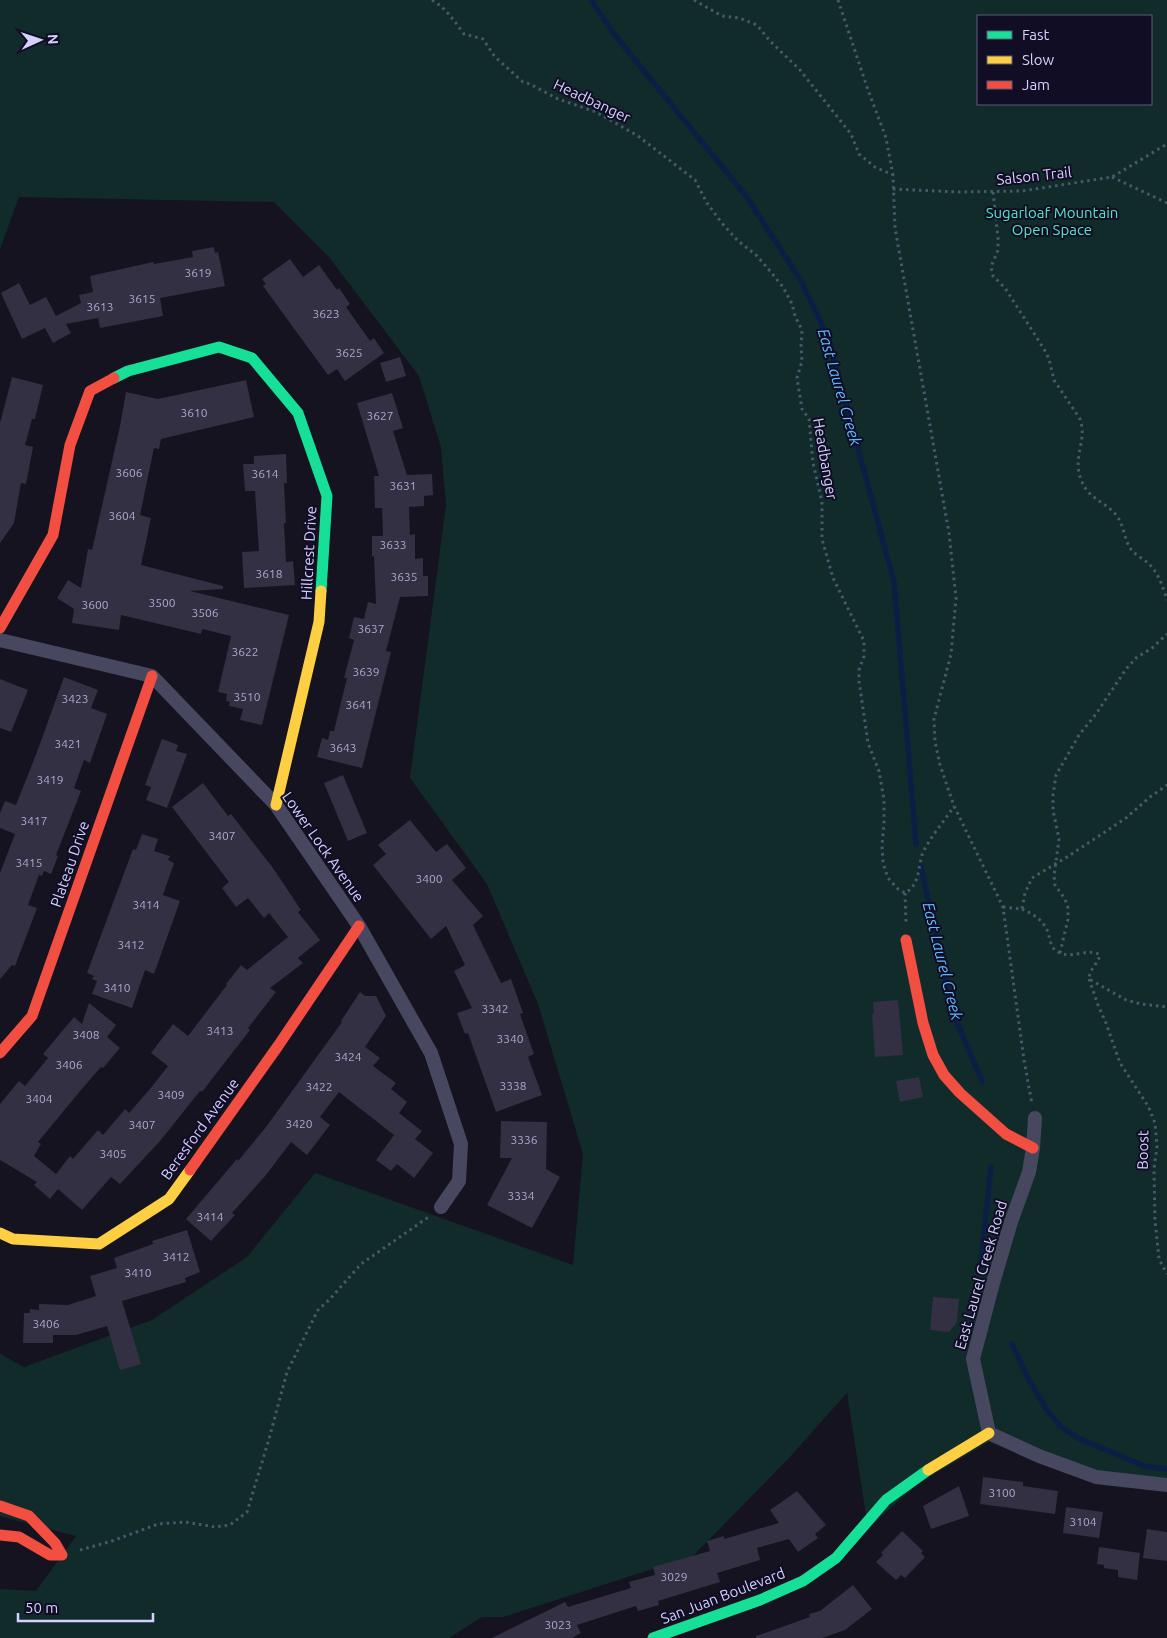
<svg xmlns="http://www.w3.org/2000/svg" width="1167" height="1638" viewBox="0 0 1167 1638" font-family="Ubuntu,sans-serif">
  <style>
    .green { fill: #112b2b; fill-rule: evenodd }
    .lines { fill: none; stroke-linecap: round; stroke-linejoin: round }
    .stream { stroke: #092044; stroke-width: 5.5 }
    .building { fill: #323042 }
    .path { stroke: #485a69; stroke-width: 3; stroke-dasharray: 2.5 4; stroke-linecap: butt }
    .street { stroke: #474760; stroke-width: 14 }
    .fast { stroke: #16e098; stroke-width: 11 }
    .slow { stroke: #ffcf43; stroke-width: 11 }
    .jam { stroke: #f24e42; stroke-width: 11 }
    .labels { text-anchor: middle; stroke-width: 4; stroke-linejoin: round; paint-order: stroke }
    .number-label { font-size: 12px; fill: #aca9d0 }
    .street-label { font-size: 15px; fill: #d5d1ff; stroke: #100d25 }
    .park-label { font-size: 15px; fill: #55e7bf; stroke: #100d25 }
    .water-label { font-size: 16px; font-style: italic; fill: #5fb9ff; stroke: #100d25 }
  </style>
  <rect width="100%" height="100%" fill="#14131f"/>
  <path class="green" d="M0,0H1167V1485L1095,1483L989,1442L919,1483L868,1528L847,1393L788,1459L693,1556L503,1617H482L449,1638H0V1589L36,1591L76,1536L0,1516V1354L24,1367L152,1320L247,1257L315,1173L573,1265L583,1154L538,1004L487,884L410,778L446,505L441,447L419,376L329,257L274,202L19,197L0,249ZM978,16H1151V104H978Z"/>
  <g class="lines">
    <g class="stream">
      <polyline points="591,0 614,34 746,196 800,279 828,337 894,582 916,844"/>
      <polyline points="921,867 953,1013 982,1081"/>
      <polyline points="980,1268 991,1167"/>
      <polyline points="1012,1344 1028,1378 1047,1410 1060,1426 1078,1438 1144,1466 1167,1469"/>
    </g>
  </g>
  <g class="building">
    <polygon points="214,247 215,253 218,252 225,286 160,298 163,316 100,328 98,318 66,324 71,333 53,343 45,328 22,339 1,293 19,283 30,305 46,297 56,316 81,303 79,295 93,292 90,276 153,262 154,264 193,257 192,251"/>
    <polygon points="290,259 303,277 319,265 337,290 339,288 350,304 346,307 370,341 374,338 384,353 345,381 337,369 328,375 263,286 266,284 262,279"/>
    <polygon points="400,357 406,376 386,382 380,363"/>
    <polygon points="12,377 43,385 35,419 32,419 25,445 33,447 26,484 21,483 14,523 0,543 0,423"/>
    <polygon points="246,380 254,417 161,439 159,449 154,448 140,515 151,518 141,565 223,586 223,589 190,591 289,615 262,725 240,720 243,709 229,706 230,702 226,701 227,694 218,692 231,636 202,629 201,634 121,615 119,630 72,623 74,609 57,598 68,580 81,588 88,549 92,550 120,426 126,392 158,399"/>
    <polygon points="392,393 403,428 393,431 407,475 432,474 433,495 424,496 424,506 409,507 410,535 415,534 415,559 423,558 423,576 428,576 428,596 400,597 386,651 391,652 362,768 317,757 322,738 328,740 330,731 334,731 347,678 344,678 354,640 349,638 354,617 364,619 368,602 376,604 374,556 372,557 372,536 383,536 382,508 375,508 374,476 379,476 357,403"/>
    <polygon points="286,454 287,483 284,483 286,523 284,523 286,562 293,561 295,585 244,588 242,552 259,551 255,491 245,491 243,464 254,464 254,456"/>
    <polygon points="64,677 98,690 91,708 107,714 90,763 84,760 74,788 81,791 56,855 58,856 51,874 44,871 42,876 39,875 28,905 37,908 15,966 12,965 0,979 0,873 15,834 0,828 0,813 5,801 16,805 37,752"/>
    <polygon points="0,679 28,690 11,732 0,728"/>
    <polygon points="162,739 178,745 176,751 187,754 167,808 146,800 151,787 145,785"/>
    <polygon points="343,775 367,833 348,841 324,783"/>
    <polygon points="203,783 228,816 231,814 273,868 301,910 298,912 320,940 298,958 303,963 270,988 276,992 248,1028 250,1030 202,1092 200,1091 160,1141 120,1184 111,1177 82,1210 58,1189 50,1199 34,1185 37,1182 0,1160 0,1104 19,1081 25,1086 48,1058 43,1054 74,1017 82,1024 89,1003 116,1025 107,1037 120,1048 103,1068 101,1067 81,1090 38,1142 41,1144 34,1156 56,1174 70,1156 73,1159 98,1130 103,1135 125,1109 129,1113 150,1089 168,1066 151,1053 173,1024 188,1036 227,985 226,984 241,965 247,970 288,937 269,913 264,918 248,898 236,907 222,888 229,882 172,807"/>
    <polygon points="410,820 436,852 447,844 466,868 452,880 483,916 473,925 501,983 511,979 523,1013 520,1014 534,1054 528,1057 542,1095 496,1112 468,1033 465,1034 457,1013 472,1008 454,971 465,965 446,926 431,939 373,865 386,854 378,845"/>
    <polygon points="142,834 158,839 154,851 170,856 168,860 174,863 163,895 180,901 154,974 145,970 132,1008 92,994 97,981 92,979 94,976 87,973 133,849 136,850"/>
    <polygon points="360,992 365,996 376,996 386,1016 365,1047 380,1058 373,1066 396,1083 391,1089 407,1102 399,1113 422,1131 415,1139 433,1153 414,1178 397,1164 391,1171 376,1160 394,1135 339,1092 320,1117 330,1125 307,1155 291,1142 266,1175 232,1213 235,1215 211,1241 186,1219 237,1159 238,1161 266,1127 342,1022 341,1021"/>
    <polygon points="898,1000 903,1055 875,1057 872,1014 874,1014 873,1002"/>
    <polygon points="919,1077 923,1097 900,1102 896,1081"/>
    <polygon points="501,1121 547,1122 546,1169 560,1177 532,1228 487,1205 512,1158 500,1158"/>
    <polygon points="187,1230 200,1272 185,1278 186,1282 122,1301 141,1364 120,1370 107,1326 76,1335 53,1335 53,1343 23,1343 24,1313 30,1313 30,1309 39,1310 39,1304 68,1305 96,1296 90,1276 117,1268 114,1258 153,1244 152,1241"/>
    <polygon points="933,1297 959,1299 957,1322 949,1332 930,1330"/>
    <polygon points="983,1477 1023,1482 1023,1486 1058,1491 1055,1514 980,1504"/>
    <polygon points="959,1486 969,1516 931,1529 923,1506"/>
    <polygon points="797,1491 826,1525 815,1534 818,1538 798,1552 789,1539 757,1548 760,1560 717,1573 720,1582 658,1601 659,1605 638,1611 636,1606 577,1625 581,1633 572,1638 492,1638 565,1602 568,1607 631,1588 629,1582 655,1575 653,1567 710,1551 707,1541 724,1536 724,1539 779,1523 770,1510"/>
    <polygon points="1066,1507 1103,1512 1099,1538 1063,1533"/>
    <polygon points="1147,1529 1167,1532 1167,1561 1143,1558"/>
    <polygon points="902,1531 923,1551 921,1553 925,1557 905,1578 901,1575 896,1580 876,1562 883,1555 881,1553"/>
    <polygon points="1099,1547 1140,1553 1137,1580 1118,1577 1118,1570 1104,1568 1104,1565 1097,1564"/>
    <polygon points="853,1585 872,1609 845,1630 822,1638 756,1638 756,1636 810,1617 809,1614 820,1611"/>
  </g>
  <g class="lines">
    <g class="path">
      <path d="M432,0C447,9 454,21 464,34L483,39L495,57L523,82L530,84L558,99L596,112L638,136L695,180L707,203L721,222L737,240L756,255L770,271L783,287L792,304L795,316L802,330L801,346L802,361L797,378L802,409L809,419L813,463L822,502V539L833,578L864,641V656L859,670V681L868,743L879,771L884,800V824L882,845L883,863L888,878L898,889L905,893C919,886 918,869 922,855C929,838 944,822 954,806"/>
      <polyline points="694,0 722,16 739,18 757,25 770,41 800,70 851,134 859,154 875,167 893,175"/>
      <polyline points="838,0 867,87 886,138 893,175 895,228 949,533 956,598 951,654 934,719 935,742 940,765 954,806 1003,907 1024,1060 1032,1104"/>
      <polyline points="1112,177 1167,203"/>
      <polyline points="893,189 958,192 1022,191 1112,177 1167,144"/>
      <path d="M993,192L998,238V250L991,267L993,276L1005,288L1044,349L1049,359L1054,380L1080,419C1088,442 1071,456 1082,482C1089,499 1107,503 1117,516C1124,526 1124,538 1130,548C1134,554 1142,558 1148,563C1158,572 1163,587 1167,600"/>
      <polyline points="905,893 906,922"/>
      <polyline points="1003,907 1022,909 1025,893 1032,878 1067,857 1126,818 1150,797 1167,785"/>
      <path d="M1022,909C1030,913 1039,917 1044,925C1051,933 1048,947 1058,952C1072,960 1089,947 1100,955C1097,965 1090,968 1089,979L1126,1000L1141,1004L1167,1007"/>
      <polyline points="1060,953 1068,919 1068,908 1065,899 1055,885 1054,876 1059,839 1053,810 1053,795 1056,775 1079,735 1096,714 1126,669 1137,657 1151,649 1167,634"/>
      <polyline points="1089,979 1098,1005 1106,1023 1120,1063 1148,1106 1155,1123 1157,1146 1154,1169 1155,1221 1159,1259 1167,1274"/>
      <polyline points="80,1550 112,1541 158,1524 185,1522 215,1527 230,1525 247,1512 269,1439 287,1372 318,1310 330,1299 361,1264 430,1216"/>
    </g>
    <g class="street">
      <polyline points="0,640 152,676 276,805 359,926 431,1053 461,1144 459,1181 441,1207"/>
      <polyline points="1035,1118 1033,1148 1029,1172 1011,1222 993,1283 973,1359 989,1433 1039,1456 1096,1477 1167,1485"/>
    </g>
    <g class="fast">
      <polyline points="114,378 128,371 219,347 252,358 298,413 327,496 321,591"/>
      <polyline points="653,1638 760,1600 803,1581 836,1558 886,1500 928,1470"/>
    </g>
    <g class="slow">
      <polyline points="276,805 319,622 321,591"/>
      <polyline points="0,1233 13,1239 99,1244 169,1199 190,1170"/>
      <polyline points="928,1470 989,1433"/>
    </g>
    <g class="jam">
      <polyline points="0,628 53,535 70,445 90,391 114,378"/>
      <polyline points="906,940 923,1023 933,1055 944,1075 960,1093 1006,1134 1033,1148"/>
      <polyline points="0,1053 32,1016 152,676"/>
      <polyline points="190,1170 278,1046 359,926"/>
      <polyline points="0,1506 29,1516 55,1543 62,1555 50,1555 19,1537 0,1535"/>
    </g>
  </g>
  <g class="labels">
    <g class="number-label">
      <text x="198" y="277">3619</text>
      <text x="142" y="303">3615</text>
      <text x="100" y="311">3613</text>
      <text x="326" y="318">3623</text>
      <text x="349" y="357">3625</text>
      <text x="194" y="417">3610</text>
      <text x="380" y="420">3627</text>
      <text x="129" y="477">3606</text>
      <text x="265" y="478">3614</text>
      <text x="403" y="490">3631</text>
      <text x="122" y="520">3604</text>
      <text x="393" y="549">3633</text>
      <text x="269" y="578">3618</text>
      <text x="404" y="581">3635</text>
      <text x="162" y="607">3500</text>
      <text x="95" y="609">3600</text>
      <text x="205" y="617">3506</text>
      <text x="371" y="633">3637</text>
      <text x="245" y="656">3622</text>
      <text x="366" y="676">3639</text>
      <text x="247" y="701">3510</text>
      <text x="75" y="703">3423</text>
      <text x="359" y="709">3641</text>
      <text x="68" y="748">3421</text>
      <text x="343" y="752">3643</text>
      <text x="50" y="784">3419</text>
      <text x="34" y="825">3417</text>
      <text x="222" y="840">3407</text>
      <text x="29" y="867">3415</text>
      <text x="429" y="883">3400</text>
      <text x="146" y="909">3414</text>
      <text x="131" y="949">3412</text>
      <text x="117" y="992">3410</text>
      <text x="495" y="1013">3342</text>
      <text x="220" y="1035">3413</text>
      <text x="86" y="1039">3408</text>
      <text x="510" y="1043">3340</text>
      <text x="348" y="1061">3424</text>
      <text x="69" y="1069">3406</text>
      <text x="513" y="1090">3338</text>
      <text x="319" y="1091">3422</text>
      <text x="171" y="1099">3409</text>
      <text x="39" y="1103">3404</text>
      <text x="299" y="1128">3420</text>
      <text x="142" y="1129">3407</text>
      <text x="524" y="1144">3336</text>
      <text x="113" y="1158">3405</text>
      <text x="521" y="1200">3334</text>
      <text x="210" y="1221">3414</text>
      <text x="176" y="1261">3412</text>
      <text x="138" y="1277">3410</text>
      <text x="46" y="1328">3406</text>
      <text x="1002" y="1497">3100</text>
      <text x="1083" y="1526">3104</text>
      <text x="674" y="1581">3029</text>
      <text x="558" y="1629">3023</text>
    </g>
    <g class="street-label">
      <text transform="translate(592 101) rotate(25)" y="5">Headbanger</text>
      <text transform="translate(1034 176) rotate(-6)" y="5">Salson Trail</text>
      <text transform="translate(825 459) rotate(80)" y="5">Headbanger</text>
      <text transform="translate(309 553) rotate(-87)" y="5">Hillcrest Drive</text>
      <text transform="translate(323 847) rotate(55)" y="5">Lower Lock Avenue</text>
      <text transform="translate(70 864) rotate(-71)" y="5">Plateau Drive</text>
      <text transform="translate(200 1129) rotate(-54)" y="5">Beresford Avenue</text>
      <text transform="translate(1143 1150) rotate(-89)" y="5">Boost</text>
      <text transform="translate(981 1275) rotate(-74)" y="5">East Laurel Creek Road</text>
      <text transform="translate(723 1596) rotate(-21)" y="5">San Juan Boulevard</text>
    </g>
    <g class="park-label">
      <text x="1052" y="218">Sugarloaf Mountain<tspan x="1052" dy="17">Open Space</tspan></text>
    </g>
    <g class="water-label">
      <text transform="translate(840 387) rotate(74)" y="6">East Laurel Creek</text>
      <text transform="translate(943 961) rotate(76)" y="6">East Laurel Creek</text>
    </g>
  </g>
  <rect x="977" y="15" width="175" height="90" fill="#100d25" stroke="#5f5b7c"/>
  <rect x="987" y="31" width="25" height="8" fill="#16e098" stroke="#5f5b7c"/>
  <text x="1022" y="40" font-size="15" fill="#d5d1ff">Fast</text>
  <rect x="987" y="56" width="25" height="8" fill="#ffcf43" stroke="#5f5b7c"/>
  <text x="1022" y="65" font-size="15" fill="#d5d1ff">Slow</text>
  <rect x="987" y="81" width="25" height="8" fill="#f24e42" stroke="#5f5b7c"/>
  <text x="1022" y="90" font-size="15" fill="#d5d1ff">Jam</text>
  <g transform="translate(40 40) rotate(87)" stroke="#100d25" stroke-width="4" paint-order="stroke">
  <path d="M0-4L9 19L0 12L-9 19Z" fill="#d5d1ff"/>
  <text y="-8" font-size="14" font-weight="bold" text-anchor="middle" fill="#d5d1ff">N</text>
  </g>
  <path d="M18 1613v8h135v-8" fill="none" stroke="#d5d1ff" stroke-width="2.5"/>
  <text x="25" y="1613" font-size="15" fill="#d5d1ff" stroke="#100d25" stroke-width="4" paint-order="stroke">50 m</text>
</svg>
